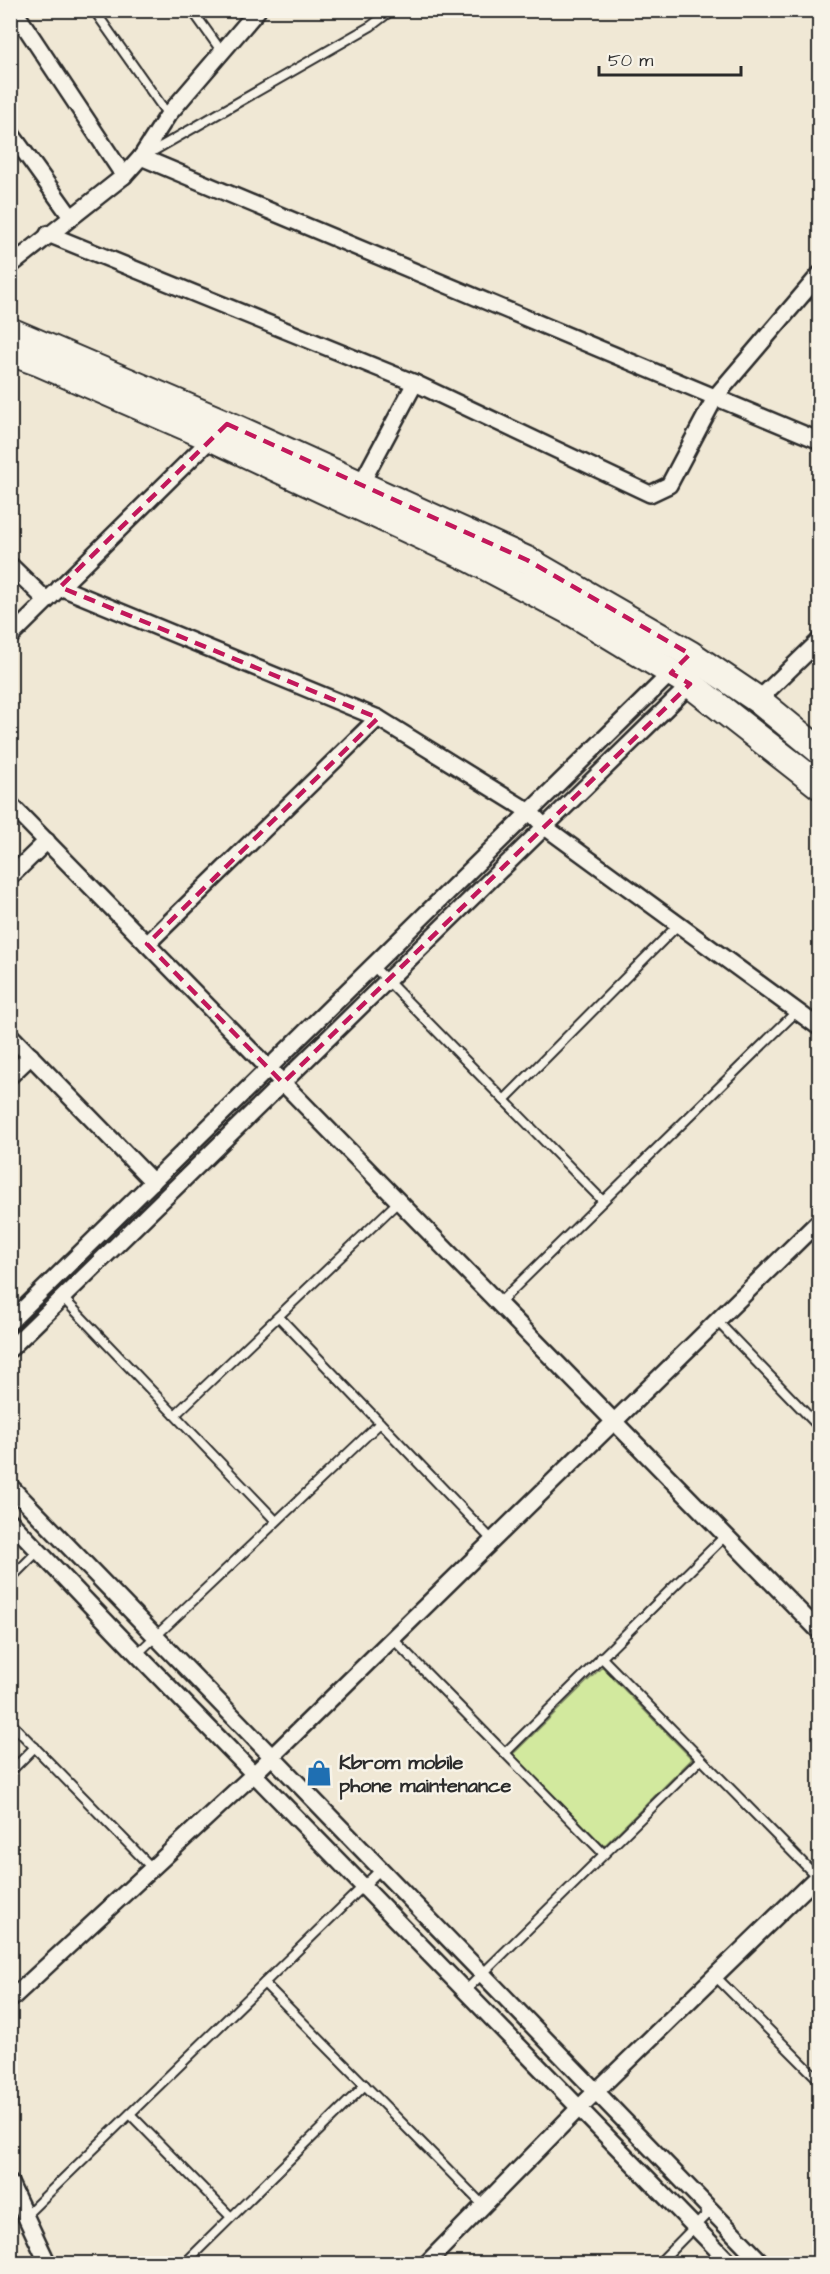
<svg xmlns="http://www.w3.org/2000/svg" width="830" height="2274" viewBox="0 0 830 2274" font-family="'Architects Daughter',sans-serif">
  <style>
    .green { fill: #d2e99e; stroke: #7e8a64; stroke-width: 1.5 }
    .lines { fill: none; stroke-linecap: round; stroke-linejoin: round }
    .service-casing { stroke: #2b2b2b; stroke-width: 12 }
    .minor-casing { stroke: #2b2b2b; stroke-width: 20 }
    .trunk-casing { stroke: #2b2b2b; stroke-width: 30 }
    .service { stroke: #f7f3e8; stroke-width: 8 }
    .minor { stroke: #f7f3e8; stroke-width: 15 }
    .trunk { stroke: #f7f3e8; stroke-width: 26 }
    .marked { fill: none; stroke: #c2185b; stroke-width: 4.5; stroke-dasharray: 12 8; stroke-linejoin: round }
    .labels { text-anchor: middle; stroke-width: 5; stroke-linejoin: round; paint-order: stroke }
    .poi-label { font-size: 20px; font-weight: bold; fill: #2b2b2b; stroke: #f7f3e8; text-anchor: start }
  </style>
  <rect width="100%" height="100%" fill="#f0e8d5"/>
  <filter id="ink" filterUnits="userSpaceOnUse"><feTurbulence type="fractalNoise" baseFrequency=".0167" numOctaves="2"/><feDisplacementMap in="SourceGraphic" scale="12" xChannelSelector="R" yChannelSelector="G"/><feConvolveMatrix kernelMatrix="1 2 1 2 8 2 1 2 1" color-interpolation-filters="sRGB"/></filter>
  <g filter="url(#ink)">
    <polygon class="green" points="602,1667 692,1759 604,1846 513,1754"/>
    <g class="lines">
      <g class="service-casing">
        <g id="service">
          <polyline points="94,10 168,115"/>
          <polyline points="192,10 222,52"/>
          <polyline points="148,154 371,26 392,10"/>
          <polyline points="373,966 603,1201"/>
          <polyline points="504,1100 678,925"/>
          <polyline points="63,1298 276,1521"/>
          <polyline points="498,1304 796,1012"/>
          <polyline points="279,1317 493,1541"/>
          <polyline points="717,1321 820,1428"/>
          <polyline points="175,1415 398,1202"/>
          <polyline points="10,1579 39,1550"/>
          <polyline points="392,1638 604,1854"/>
          <polyline points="137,1654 380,1423"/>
          <polyline points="601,1657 817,1877"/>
          <polyline points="10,1722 152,1868"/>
          <polyline points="505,1753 725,1536"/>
          <polyline points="10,1772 35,1747"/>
          <polyline points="715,1976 820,2081"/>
          <polyline points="264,1983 484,2206"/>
          <polyline points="466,1990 701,1759"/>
          <polyline points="130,2114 231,2217"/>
          <polyline points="26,2215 381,1869"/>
          <polyline points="184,2264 365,2085"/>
          <polyline points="658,2264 711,2210"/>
        </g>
      </g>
      <g class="minor-casing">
        <g id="minor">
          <polyline points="14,10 124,176"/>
          <polyline points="10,132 71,217"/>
          <polyline points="141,157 820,441"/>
          <polyline points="48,234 415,383 650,494 669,485 716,396 820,274"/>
          <polyline points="10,266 124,176 141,157 168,115 258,10"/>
          <polyline points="361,484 415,383"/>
          <polyline points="10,565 46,600"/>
          <polyline points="60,587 378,718 530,812 545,827 820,1028"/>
          <polyline points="10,637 216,434"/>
          <polyline points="758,700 820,640"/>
          <polyline points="10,804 820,1632"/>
          <polyline points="10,877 47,841"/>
          <polyline points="147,944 378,718"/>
          <polyline points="10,1035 153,1182"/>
          <polyline points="10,1076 31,1056"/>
          <polyline points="10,1322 675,669"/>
          <polyline points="10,1349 695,680"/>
          <polyline points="10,1486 763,2264"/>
          <polyline points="10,1521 137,1654 731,2264"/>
          <polyline points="10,2000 255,1773 820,1220"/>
          <polyline points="10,2183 48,2264"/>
          <polyline points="426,2264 580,2107 820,1874"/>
        </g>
      </g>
      <g class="trunk-casing">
        <g id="trunk">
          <polyline points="10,331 227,424 527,560 690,654 758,700 820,751"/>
          <polyline points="10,352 40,363 212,438 353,504 471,559 573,613 690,684 820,786"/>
        </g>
      </g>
      <use href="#service" class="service"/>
      <use href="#minor" class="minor"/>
      <use href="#trunk" class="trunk"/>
    </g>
  </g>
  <path class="marked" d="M227,424L527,560L690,654L671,673L690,684L283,1083L147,944L378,718L60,587Z"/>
  <defs>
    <g id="shop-bare" transform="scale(2.07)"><path d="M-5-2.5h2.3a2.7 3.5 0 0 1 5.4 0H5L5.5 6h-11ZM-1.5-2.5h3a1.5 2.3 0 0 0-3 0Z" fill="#1f6fb2" stroke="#f7f3e8" stroke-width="2.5" paint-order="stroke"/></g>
  </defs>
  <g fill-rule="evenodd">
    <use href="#shop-bare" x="319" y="1773"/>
  </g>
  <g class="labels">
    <g class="poi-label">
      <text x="339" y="1769">Kbrom mobile<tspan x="339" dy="23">phone maintenance</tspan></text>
    </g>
  </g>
  <rect width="830" height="2274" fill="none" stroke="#f7f3e8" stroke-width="36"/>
  <rect x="18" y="18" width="794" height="2238" fill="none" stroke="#2b2b2b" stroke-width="2" filter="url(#ink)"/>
  <path d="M599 66v9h142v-9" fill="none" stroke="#2b2b2b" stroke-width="3"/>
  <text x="608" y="66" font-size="18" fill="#2b2b2b" stroke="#f7f3e8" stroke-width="4.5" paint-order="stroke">50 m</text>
</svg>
